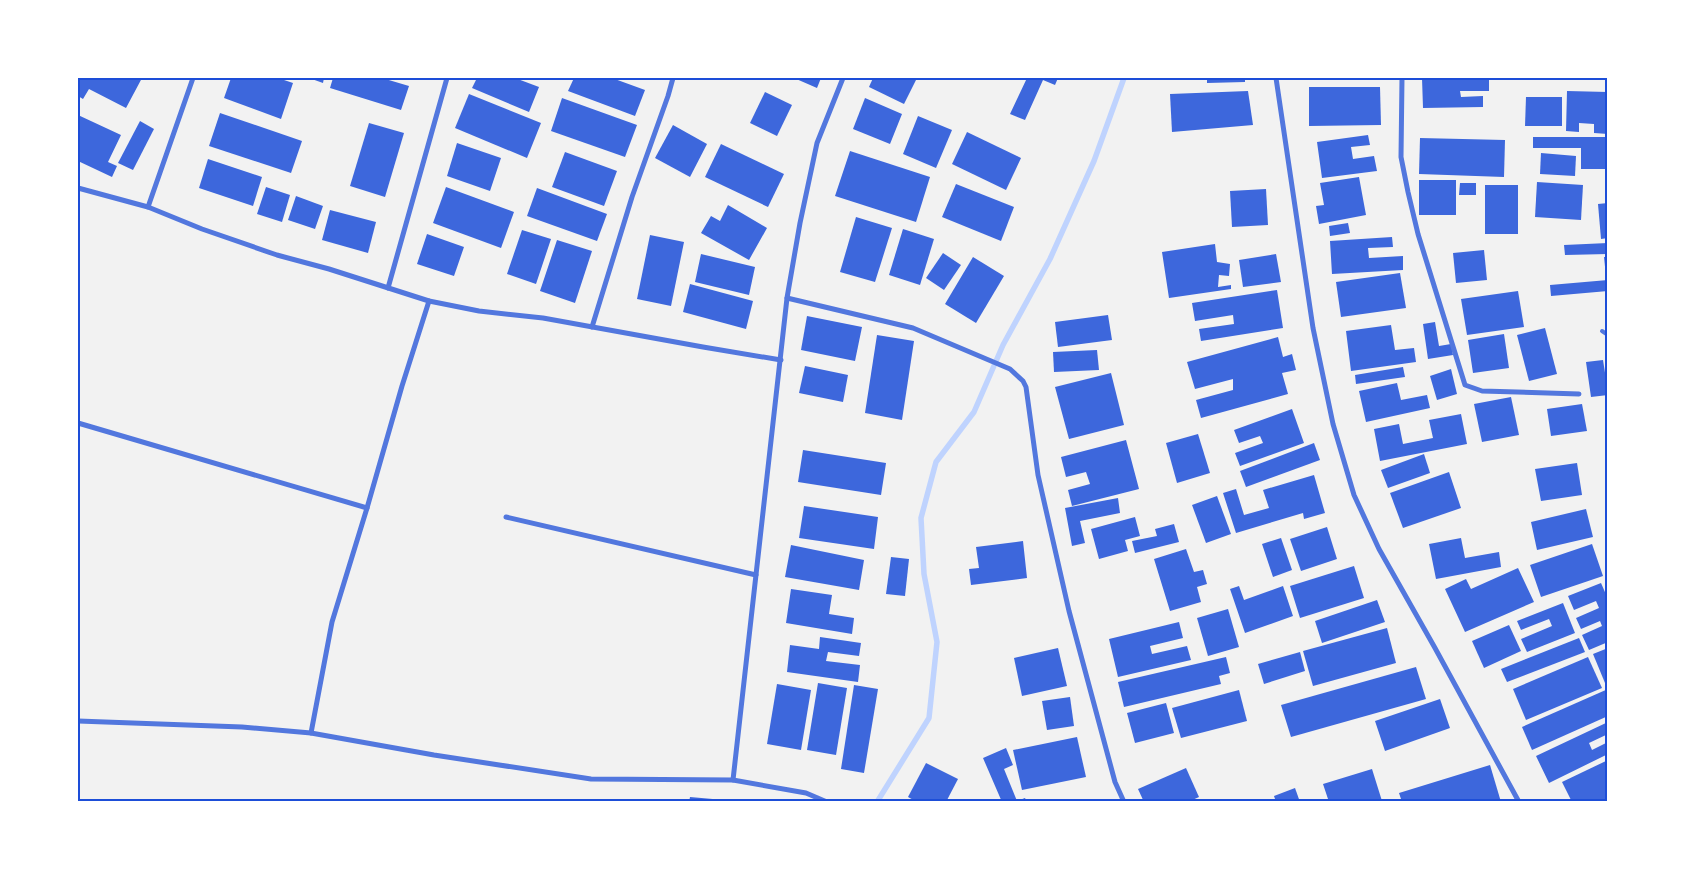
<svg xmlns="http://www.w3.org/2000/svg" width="1685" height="879" viewBox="0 0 1685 879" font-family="'DM Sans',sans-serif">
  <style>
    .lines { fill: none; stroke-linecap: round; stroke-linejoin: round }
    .stream { stroke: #bfd3fe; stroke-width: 5.5 }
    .building { fill: #3d67dc }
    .service { stroke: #5277de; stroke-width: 4 }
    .minor { stroke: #5277de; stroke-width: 5 }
    .neatline { fill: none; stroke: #1d4ed8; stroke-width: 2 }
  </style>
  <rect width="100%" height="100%" fill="#f2f2f2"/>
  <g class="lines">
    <polyline class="stream" points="877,802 929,718 937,642 924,574 921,518 936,462 974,412 1003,345 1050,259 1094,161 1124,78"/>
  </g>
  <g class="building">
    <polygon points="78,78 142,78 126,108 89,89 83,99 78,96"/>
    <polygon points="231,78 278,78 293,83 281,119 224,98"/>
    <polygon points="309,78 324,78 323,83"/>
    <polygon points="333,78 382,78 409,86 401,110 330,88"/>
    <polygon points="477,78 515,78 539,87 529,112 472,88"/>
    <polygon points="574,78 612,78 645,90 635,116 568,91"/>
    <polygon points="794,78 821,78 817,88"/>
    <polygon points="873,78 917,78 904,104 869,87"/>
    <polygon points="1027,78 1058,78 1055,85 1043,80 1025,120 1010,114"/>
    <polygon points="1207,78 1245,78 1245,82 1207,83"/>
    <polygon points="1422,78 1489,78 1489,91 1460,91 1461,97 1483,96 1483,107 1423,108"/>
    <polygon points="1309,87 1380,87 1381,125 1309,126"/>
    <polygon points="1248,91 1253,125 1172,132 1170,94"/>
    <polygon points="1567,91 1608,92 1608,134 1594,133 1594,124 1579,123 1579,132 1566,131"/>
    <polygon points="765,92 792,105 777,136 750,123"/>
    <polygon points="469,94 541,123 527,158 455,128"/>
    <polygon points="1526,97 1562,97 1562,126 1525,126"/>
    <polygon points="562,98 637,125 625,157 551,131"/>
    <polygon points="865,98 902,114 890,144 853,129"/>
    <polygon points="220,113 302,141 291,173 209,146"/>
    <polygon points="78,115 121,135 108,162 117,166 112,177 78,161"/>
    <polygon points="918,116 952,130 936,168 903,154"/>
    <polygon points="140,121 154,129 133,170 118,163"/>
    <polygon points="369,123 404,133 385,197 350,186"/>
    <polygon points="673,125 707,144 690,177 655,158"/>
    <polygon points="967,132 1021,158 1006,190 952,164"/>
    <polygon points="1368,135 1370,145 1351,147 1353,159 1374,156 1377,171 1322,178 1317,142"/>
    <polygon points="1533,137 1608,137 1608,169 1581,169 1581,148 1533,148"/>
    <polygon points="1420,138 1505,140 1504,177 1419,174"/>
    <polygon points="457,143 501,158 490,191 447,176"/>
    <polygon points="721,144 784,174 768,207 705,177"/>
    <polygon points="850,151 930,177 916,222 835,196"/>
    <polygon points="565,152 617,171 604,206 552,187"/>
    <polygon points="1541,153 1576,156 1575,176 1540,174"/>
    <polygon points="208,159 262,177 253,206 199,188"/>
    <polygon points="1359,177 1366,215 1319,224 1316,206 1324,205 1320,183"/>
    <rect x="1419" y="180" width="37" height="35"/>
    <polygon points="1537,182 1583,185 1581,220 1535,217"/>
    <polygon points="1460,183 1476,183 1476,195 1459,195"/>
    <polygon points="956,184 1014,207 1001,241 942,217"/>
    <rect x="1485" y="185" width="33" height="49"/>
    <polygon points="266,187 290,195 282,222 257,214"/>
    <polygon points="446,187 514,212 501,248 433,223"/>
    <polygon points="537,188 607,214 597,241 527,216"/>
    <polygon points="1266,189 1268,225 1232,227 1230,191"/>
    <polygon points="296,196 323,206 315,229 288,220"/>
    <polygon points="1608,203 1608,238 1601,239 1598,204"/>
    <polygon points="728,205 767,228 749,260 701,233 711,216 720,221"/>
    <polygon points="330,210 376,222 368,253 322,240"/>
    <polygon points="856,217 892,228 875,282 840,272"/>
    <polygon points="1348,223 1350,233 1330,236 1329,226"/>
    <polygon points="903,229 934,239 920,285 889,275"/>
    <polygon points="522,230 551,239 536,284 507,274"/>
    <polygon points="427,234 464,247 454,276 417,264"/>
    <polygon points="650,235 684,242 671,306 637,299"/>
    <polygon points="1392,237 1393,247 1368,248 1369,258 1403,256 1403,270 1332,274 1330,241"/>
    <polygon points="557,240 592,251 575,303 540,291"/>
    <polygon points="1608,243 1608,254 1565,255 1564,245"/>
    <polygon points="1215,244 1217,262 1230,264 1229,276 1219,275 1218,287 1231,285 1231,289 1169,298 1162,252"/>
    <polygon points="1484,250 1487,280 1456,283 1453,253"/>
    <polygon points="943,253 961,265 944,290 926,278"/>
    <polygon points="701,254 755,267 749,295 695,282"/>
    <polygon points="1276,254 1281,282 1243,287 1239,260"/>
    <polygon points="973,257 1004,276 976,323 945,304"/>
    <polygon points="1604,257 1608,257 1608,276 1606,276"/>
    <polygon points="1400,273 1406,308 1341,317 1336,282"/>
    <polygon points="1608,280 1608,291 1551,296 1550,285"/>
    <polygon points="690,284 753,301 746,329 683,312"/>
    <polygon points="1277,290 1283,328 1201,341 1199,329 1234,324 1233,315 1195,321 1192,303"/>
    <polygon points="1518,291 1524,327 1467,335 1461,299"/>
    <polygon points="1108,315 1112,340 1058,347 1055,322"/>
    <polygon points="807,316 862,327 855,361 801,350"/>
    <polygon points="1435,322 1439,346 1451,344 1453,355 1428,359 1423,324"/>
    <polygon points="1391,325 1395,350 1414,348 1416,362 1351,371 1346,331"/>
    <polygon points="1545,328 1557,374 1529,381 1517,335"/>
    <polygon points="1504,334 1509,368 1473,373 1468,340"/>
    <polygon points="877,335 914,341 902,420 865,413"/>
    <polygon points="1278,337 1283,357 1292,354 1296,370 1282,373 1288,394 1201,418 1196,400 1233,390 1233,379 1195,389 1187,362"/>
    <polygon points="1097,350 1099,370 1054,372 1053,352"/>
    <polygon points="1603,360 1606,379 1608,379 1608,395 1591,397 1586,362"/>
    <polygon points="805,366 848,375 843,402 799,393"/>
    <polygon points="1403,367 1405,377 1356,384 1355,375"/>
    <polygon points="1451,369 1457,394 1437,400 1430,376"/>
    <polygon points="1111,373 1124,425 1069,439 1055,387"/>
    <polygon points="1397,383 1401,400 1427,395 1430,408 1366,422 1359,391"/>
    <polygon points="1511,397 1519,435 1482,442 1474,404"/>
    <polygon points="1582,404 1587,431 1551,436 1547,409"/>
    <polygon points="1292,409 1304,443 1240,466 1235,453 1263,443 1260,436 1239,443 1234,430"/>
    <polygon points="1461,414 1467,444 1380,461 1374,429 1399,424 1403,444 1433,438 1429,420"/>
    <polygon points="1198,434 1210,473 1177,483 1166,443"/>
    <polygon points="1126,440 1139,489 1072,506 1068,490 1090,484 1086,472 1066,477 1061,457"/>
    <polygon points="1314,443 1320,460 1246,487 1240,471"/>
    <polygon points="803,450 886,463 881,495 798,482"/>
    <polygon points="1424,454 1430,473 1388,488 1381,470"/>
    <polygon points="1577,463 1582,495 1541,501 1535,469"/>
    <polygon points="1449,472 1461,508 1403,528 1390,493"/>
    <polygon points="1314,475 1325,513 1304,519 1303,513 1236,533 1223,493 1236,489 1244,515 1269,508 1263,490"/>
    <polygon points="1217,496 1231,534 1206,543 1192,505"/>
    <polygon points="1118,498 1120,513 1080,521 1085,543 1072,546 1065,508"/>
    <polygon points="804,506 878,517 874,549 799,538"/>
    <polygon points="1586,509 1593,537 1537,550 1531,522"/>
    <polygon points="1135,517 1140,536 1125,540 1128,551 1099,559 1091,529"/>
    <polygon points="1174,524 1179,542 1135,553 1132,541 1157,536 1155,529"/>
    <polygon points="1327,527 1337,559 1301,571 1290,539"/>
    <polygon points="1281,538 1292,570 1273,577 1262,544"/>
    <polygon points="1461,538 1465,558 1499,552 1501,567 1436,579 1429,544"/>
    <polygon points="1023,541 1027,578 971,585 969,569 979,568 976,547"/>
    <polygon points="1592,544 1603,576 1541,597 1530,565"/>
    <polygon points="791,545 864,560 859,590 785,577"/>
    <polygon points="1186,549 1194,572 1203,570 1207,584 1197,587 1201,602 1170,611 1154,559"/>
    <polygon points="891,557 909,559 905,596 886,594"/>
    <polygon points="1354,566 1364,598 1300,618 1290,586"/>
    <polygon points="1518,568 1534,602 1465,632 1445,589 1466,579 1471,589"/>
    <polygon points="1601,583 1608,599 1608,642 1589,650 1582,635 1602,626 1600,621 1581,629 1576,618 1599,608 1596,601 1574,610 1568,596"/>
    <polygon points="1239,586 1244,600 1283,586 1293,616 1245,633 1230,589"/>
    <polygon points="791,589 832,595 829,614 854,618 852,634 786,623"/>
    <polygon points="1377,600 1385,622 1322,643 1315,621"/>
    <polygon points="1563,603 1575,633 1527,652 1521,639 1552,626 1549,619 1521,630 1517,621"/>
    <polygon points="1228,609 1239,647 1208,656 1197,618"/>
    <polygon points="1179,622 1183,638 1150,646 1152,654 1187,646 1191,660 1118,677 1109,639"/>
    <polygon points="1509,625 1521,651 1484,668 1472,641"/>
    <polygon points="1387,628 1396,663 1313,686 1303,651"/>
    <polygon points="820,637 861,643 859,656 828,652 826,661 860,665 858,682 787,672 790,645 819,649"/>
    <polygon points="1579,638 1585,652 1507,682 1501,669"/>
    <polygon points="1058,648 1067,686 1022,696 1014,658"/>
    <polygon points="1608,648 1608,682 1605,683 1593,654"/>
    <polygon points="1300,652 1305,671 1264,684 1258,664"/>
    <polygon points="1226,657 1230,673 1219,676 1221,684 1124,707 1118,682"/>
    <polygon points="1588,657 1602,688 1526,720 1513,689"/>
    <polygon points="1416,667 1426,699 1291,737 1281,705"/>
    <polygon points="818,683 847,688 836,755 807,750"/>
    <polygon points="777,684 811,690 801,750 767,744"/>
    <polygon points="854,685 878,689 864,773 841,769"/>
    <polygon points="1608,689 1608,716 1532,750 1522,727"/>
    <polygon points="1239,690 1247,721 1181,738 1172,708"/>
    <polygon points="1070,697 1074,726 1047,730 1042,701"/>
    <polygon points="1440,699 1450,728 1385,751 1375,721"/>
    <polygon points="1166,703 1174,733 1135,743 1127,713"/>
    <polygon points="1608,722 1608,734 1589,743 1592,750 1608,742 1608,754 1549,783 1536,756"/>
    <polygon points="1077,737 1086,777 1022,790 1013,750"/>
    <polygon points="1006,748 1013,765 1004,769 1017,801 1025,798 1027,802 1002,802 983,758"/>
    <polygon points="1608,760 1608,802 1572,802 1562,782"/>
    <polygon points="926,763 958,779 946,802 917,802 908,797"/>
    <polygon points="1490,765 1501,802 1402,802 1399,793"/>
    <polygon points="1186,768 1199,797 1188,802 1144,802 1138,789"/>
    <polygon points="1372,769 1382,801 1329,802 1323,784"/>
    <polygon points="1295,788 1300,802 1276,802 1274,796"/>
    <polygon points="690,797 724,800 724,802 689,802"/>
  </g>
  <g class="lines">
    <polyline class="service" points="1602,331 1608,335"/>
    <g class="minor">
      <polyline points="1276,78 1313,328 1333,424 1354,495 1379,549 1435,648 1519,802"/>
      <polyline points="1402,78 1401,157 1408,192 1418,234 1465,385 1482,391 1579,394"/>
      <polyline points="78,188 148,207 202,229 277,255 329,269 429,301 479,311 543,318 703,347 781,360"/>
      <polyline points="148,207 193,78"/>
      <polyline points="388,288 447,78"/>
      <polyline points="787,298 913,328 1010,369 1023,381 1026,387 1038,475 1069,611 1115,782 1124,802"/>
      <polyline points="592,327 632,197 668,96 673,78"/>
      <polyline points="78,423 367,508"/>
      <polyline points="506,517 756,575"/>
      <polyline points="78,721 242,727 311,733 434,755 591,779 733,780 806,793 827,802"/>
      <polyline points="311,733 332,622 367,508 402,386 429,301"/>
      <polyline points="733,780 787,298 800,223 817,143 843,78"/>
    </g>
  </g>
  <rect width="1685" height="879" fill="none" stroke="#ffffff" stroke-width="158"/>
  <rect x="79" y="79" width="1527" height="721" class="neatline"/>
</svg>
